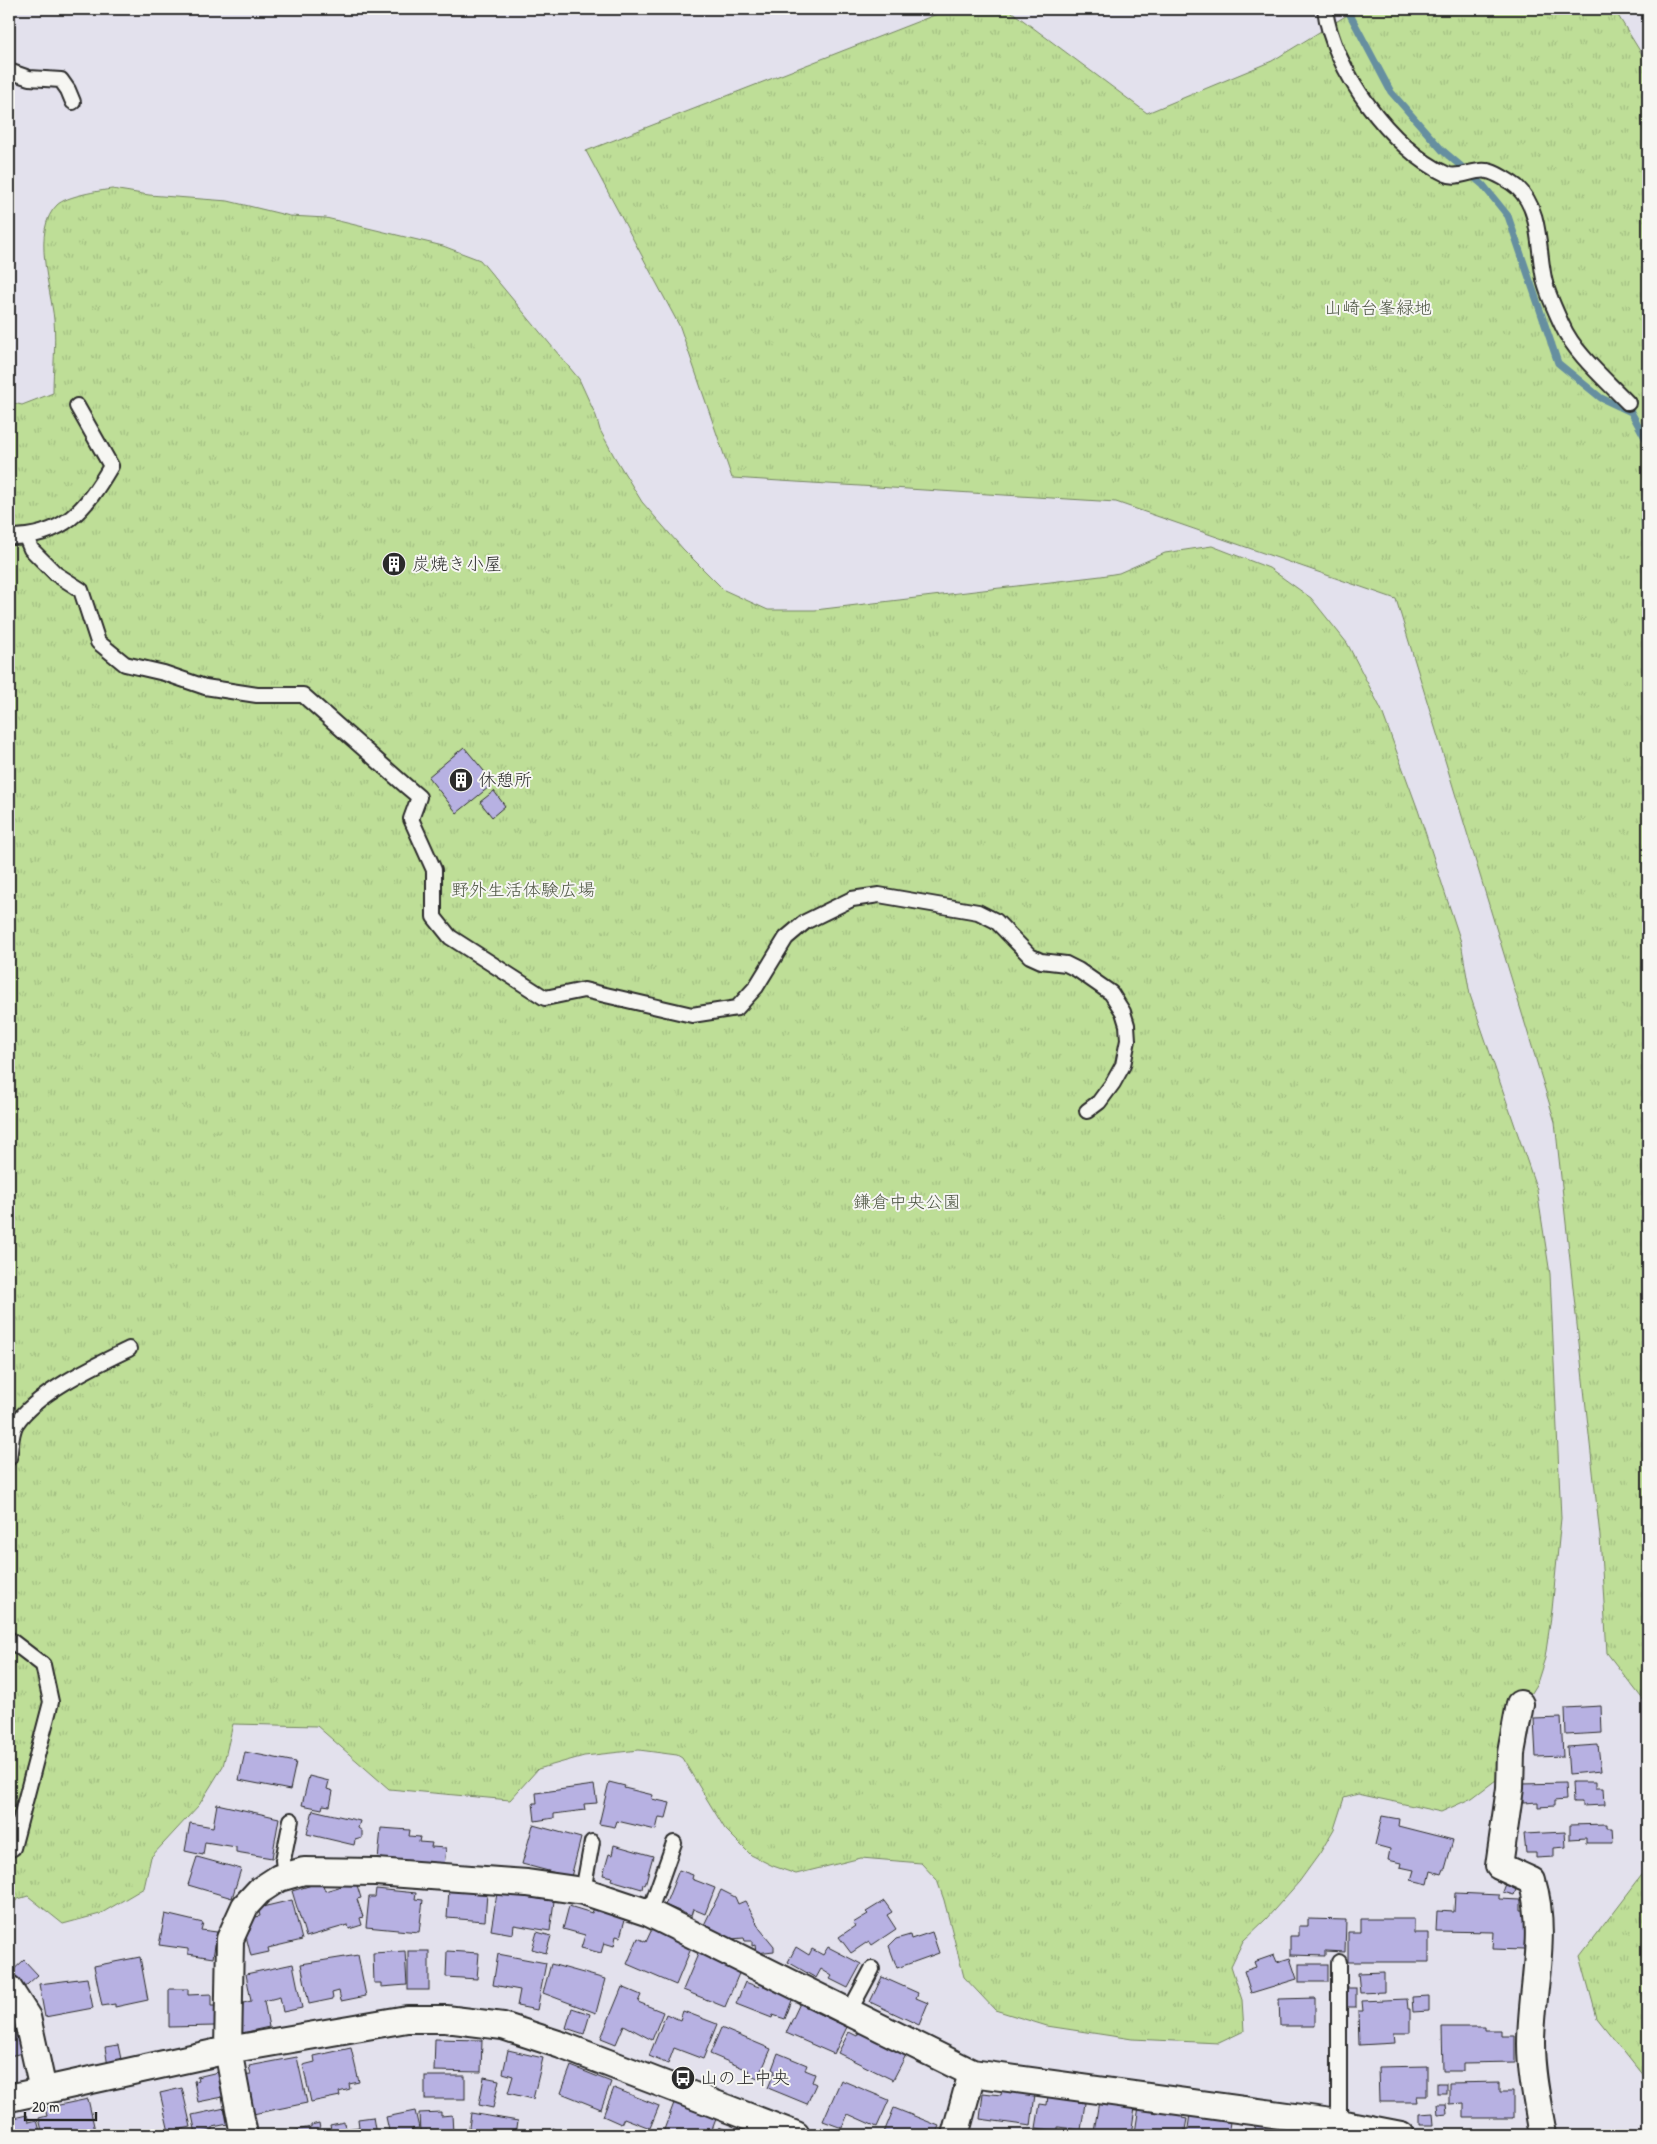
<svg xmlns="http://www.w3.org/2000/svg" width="1657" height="2144" viewBox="0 0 1657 2144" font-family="'Patrick Hand','Klee One',sans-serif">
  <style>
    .park { fill: url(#park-tufts); stroke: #748461 }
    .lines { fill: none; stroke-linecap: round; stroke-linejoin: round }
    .stream { stroke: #668fa0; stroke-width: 7 }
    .building { fill: #b7b1e2; stroke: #2b2b2b }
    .service-casing { stroke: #2b2b2b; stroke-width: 18 }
    .minor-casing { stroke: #2b2b2b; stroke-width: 30 }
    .service { stroke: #f6f6f2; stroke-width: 14 }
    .minor { stroke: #f6f6f2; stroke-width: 26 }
    .labels { text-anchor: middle; stroke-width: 4; stroke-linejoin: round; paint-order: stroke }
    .park-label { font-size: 18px; fill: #505846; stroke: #f6f6f2 }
    .poi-label { font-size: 18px; fill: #2b2b2b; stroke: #f6f6f2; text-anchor: start }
  </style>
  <defs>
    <pattern id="park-tufts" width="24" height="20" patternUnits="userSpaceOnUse" patternTransform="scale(1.25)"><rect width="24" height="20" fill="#bede97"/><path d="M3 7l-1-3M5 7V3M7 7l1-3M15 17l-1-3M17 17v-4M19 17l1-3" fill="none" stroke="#a3bf82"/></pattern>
  </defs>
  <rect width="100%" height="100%" fill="#e3e1ed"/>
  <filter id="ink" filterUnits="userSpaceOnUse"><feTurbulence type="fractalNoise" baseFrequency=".02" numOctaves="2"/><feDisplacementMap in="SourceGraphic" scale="10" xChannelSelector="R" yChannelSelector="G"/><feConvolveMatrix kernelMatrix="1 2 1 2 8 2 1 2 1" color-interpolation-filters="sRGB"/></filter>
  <g filter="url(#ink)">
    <g class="park">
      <polygon points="950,9 1008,9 1147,113 1272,61 1357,9 1614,9 1648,64 1648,1706 1607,1653 1600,1536 1555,1122 1396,599 1116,502 732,478 680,327 586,151"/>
      <path d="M112,189L149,195L228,201L290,216L326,218L443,246L480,260L579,379L596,416L600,430L614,456L642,502L683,549L724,590L768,610H815L1101,576L1119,573L1165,553L1212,546L1269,568L1311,598L1347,643L1381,709L1418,810L1461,942L1470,995L1537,1190L1550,1274L1561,1518L1552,1610L1545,1658L1537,1683L1526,1701L1520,1762L1472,1798L1441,1812L1358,1794L1344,1798L1334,1829L1320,1853L1299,1882L1266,1919L1243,1941L1231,1966L1242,2000L1244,2031L1219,2043L1132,2039L1047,2026L995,2010L964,1977L944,1900L937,1880L921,1863L861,1858L796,1874L773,1866L751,1855L725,1829L682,1758L677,1755L639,1750L584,1756L538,1769L510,1800L389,1789L317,1726L233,1724L223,1766L199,1805L151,1857L144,1888L100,1914L63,1924L28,1896L18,1899L9,1906V402L22,405L53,393C53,369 56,344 54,320C51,288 31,230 57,205C66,196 99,191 112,189Z"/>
      <polygon points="1648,1867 1648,2082 1597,2018 1580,1956"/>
    </g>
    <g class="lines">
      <g class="stream">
        <polyline points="1347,9 1391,92 1442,150 1483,185 1508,216 1558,363 1601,398 1631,412 1648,443"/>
        <polyline points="1648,475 1644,516 1648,568"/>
      </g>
    </g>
    <g class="building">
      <polygon points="394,556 402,563 393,573 385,566"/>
      <polygon points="464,747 494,783 457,813 428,777"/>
      <polygon points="494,791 505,806 492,817 480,802"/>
      <polygon points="1601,1706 1602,1733 1566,1735 1565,1708"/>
      <polygon points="1561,1718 1563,1756 1536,1757 1534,1719"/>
      <polygon points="1598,1745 1601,1771 1569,1774 1567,1747"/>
      <polygon points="245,1752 296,1762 290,1790 239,1780"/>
      <polygon points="309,1776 329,1781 327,1789 333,1791 330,1806 323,1805 322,1809 302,1805"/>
      <polygon points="609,1782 625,1786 624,1788 653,1795 652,1799 670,1803 666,1818 659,1817 656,1830 617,1821 615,1827 599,1824"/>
      <polygon points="1572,1782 1596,1782 1596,1788 1604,1788 1605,1805 1582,1806 1582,1802 1573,1802"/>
      <polygon points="1565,1783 1566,1800 1554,1801 1554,1806 1538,1807 1538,1802 1523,1803 1522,1784"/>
      <polygon points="594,1785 597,1803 584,1804 585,1810 554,1814 554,1818 535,1821 533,1803 537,1803 536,1793"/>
      <polygon points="217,1804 279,1818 272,1858 236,1852 236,1847 205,1842 203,1855 185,1851 190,1823 213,1827"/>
      <polygon points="313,1810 360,1821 358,1828 362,1831 362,1838 355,1840 354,1845 307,1834"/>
      <polygon points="1382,1816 1399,1819 1398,1826 1453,1840 1445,1869 1443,1869 1441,1874 1431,1871 1428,1884 1411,1880 1414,1870 1400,1867 1401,1863 1388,1860 1390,1849 1375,1845"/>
      <polygon points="1607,1824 1607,1828 1612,1828 1613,1843 1586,1843 1586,1838 1570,1839 1570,1825"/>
      <polygon points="533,1825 581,1838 571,1877 522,1864"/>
      <polygon points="381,1828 410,1830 409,1836 420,1837 419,1842 432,1843 431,1847 446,1848 444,1866 378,1860"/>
      <polygon points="1565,1832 1566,1847 1554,1848 1554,1857 1536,1858 1536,1853 1526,1853 1524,1834"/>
      <polygon points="614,1845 653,1856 645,1885 643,1884 642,1889 611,1880 612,1877 603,1875 609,1854 612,1855"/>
      <polygon points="197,1857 241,1869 232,1898 188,1885"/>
      <polygon points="679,1870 693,1875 692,1879 715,1888 705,1914 693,1909 691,1916 665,1905"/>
      <polygon points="1507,1881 1518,1884 1514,1895 1503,1892"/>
      <polygon points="322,1882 325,1891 356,1882 361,1898 357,1899 363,1917 360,1918 362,1925 349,1929 348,1925 306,1937 292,1891"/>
      <polygon points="376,1889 416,1893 415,1899 423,1900 419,1932 366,1927 369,1897 375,1897"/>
      <polygon points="449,1890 487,1893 485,1921 447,1918"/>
      <polygon points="721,1890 735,1897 738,1904 745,1901 760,1929 774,1946 774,1951 756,1953 755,1945 752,1946 752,1941 745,1941 744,1938 731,1939 703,1927"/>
      <polygon points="497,1893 554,1901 550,1931 514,1925 513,1934 491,1930"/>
      <polygon points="1455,1893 1499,1895 1499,1899 1521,1900 1521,1910 1526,1910 1524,1950 1493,1949 1494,1932 1436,1931 1437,1911 1454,1912"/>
      <polygon points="292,1900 302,1940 268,1948 269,1952 251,1956 245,1932 250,1931 247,1919 260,1916 258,1908"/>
      <polygon points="884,1901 892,1912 887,1915 896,1929 872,1945 869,1941 851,1953 839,1937 855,1926 853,1923 868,1914 866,1912"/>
      <polygon points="569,1906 592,1913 594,1908 626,1916 620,1937 616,1936 614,1946 604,1943 601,1953 581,1948 585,1935 563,1929"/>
      <polygon points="165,1914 203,1923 201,1930 217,1932 213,1958 188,1954 188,1949 159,1945"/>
      <polygon points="1308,1919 1346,1920 1345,1952 1325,1951 1325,1956 1290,1955 1290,1936 1299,1936 1299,1926 1308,1926"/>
      <polygon points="1361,1919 1414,1919 1414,1933 1429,1933 1429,1962 1348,1962 1348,1932 1361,1932"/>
      <polygon points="652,1929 692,1946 676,1985 627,1964 638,1938 646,1942"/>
      <polygon points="537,1932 551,1936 546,1953 532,1949"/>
      <polygon points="932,1932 939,1953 897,1968 889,1946 896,1939 910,1935 911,1939"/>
      <polygon points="701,1947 727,1958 724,1965 740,1971 725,2007 683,1990"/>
      <polygon points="796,1947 809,1955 812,1949 823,1955 828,1947 861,1964 848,1988 830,1979 832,1976 821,1969 816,1978 788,1962"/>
      <polygon points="405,1951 407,1985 381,1987 381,1983 374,1983 373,1953"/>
      <rect x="408" y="1951" width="21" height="39"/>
      <polygon points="447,1951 479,1953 477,1979 446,1977"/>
      <polygon points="498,1954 546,1963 537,2010 517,2006 520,1990 493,1985"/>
      <polygon points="358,1955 366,1996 341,2001 339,1991 332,1993 333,1999 309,2004 301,1964"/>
      <polygon points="1274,1955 1277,1962 1290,1958 1297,1979 1251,1993 1244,1971 1256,1967 1254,1962"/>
      <polygon points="140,1957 148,2000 115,2007 115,2004 102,2006 94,1966"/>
      <polygon points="24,1960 38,1975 20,1991 9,1979 9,1974"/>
      <polygon points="293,1964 302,2008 283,2012 280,1997 264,2001 269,2027 242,2033 236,2005 251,2001 246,1974"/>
      <polygon points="551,1964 605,1979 596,2013 543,1993"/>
      <rect x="1299" y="1964" width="29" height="18"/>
      <polygon points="1384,1972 1384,1992 1360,1993 1358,1973"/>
      <polygon points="882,1977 918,1993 916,1998 928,2003 919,2025 870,2002"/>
      <polygon points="87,1978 93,2008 45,2017 39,1984"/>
      <polygon points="762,1979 794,1995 785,2019 773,2015 772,2018 736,2004 745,1982 759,1987"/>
      <polygon points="622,1987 641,1995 638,2002 663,2012 652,2040 624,2025 616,2044 601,2038"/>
      <rect x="1346" y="1988" width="10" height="19"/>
      <polygon points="169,1989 188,1989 188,1995 211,1994 211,2006 215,2006 215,2026 169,2027"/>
      <polygon points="1429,1996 1429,2011 1413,2012 1412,1997"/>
      <polygon points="1315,1998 1315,2026 1280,2026 1279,1999"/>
      <polygon points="1407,1999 1408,2009 1410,2009 1410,2033 1394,2033 1395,2043 1359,2045 1358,2011 1363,2011 1362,2001"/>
      <polygon points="801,2001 817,2008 815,2012 847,2027 834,2054 786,2033"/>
      <polygon points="572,2008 590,2014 584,2034 566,2028"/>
      <polygon points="683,2011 717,2024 703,2059 674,2048 668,2064 649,2056 666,2014 680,2020"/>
      <polygon points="16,2022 23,2053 9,2056 9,2024"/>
      <polygon points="1442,2027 1485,2027 1485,2030 1501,2030 1501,2036 1515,2036 1515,2062 1463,2063 1463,2071 1443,2071"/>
      <polygon points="721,2028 771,2049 758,2079 748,2075 750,2071 710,2054"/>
      <polygon points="849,2032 857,2036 859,2032 908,2051 893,2080 838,2053"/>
      <polygon points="435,2039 482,2040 481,2072 434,2071"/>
      <polygon points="118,2045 122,2064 108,2067 105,2047"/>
      <polygon points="351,2048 359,2082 349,2084 350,2089 339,2092 340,2096 311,2102 303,2065 315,2062 314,2056"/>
      <polygon points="508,2050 543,2058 533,2099 508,2093 513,2076 503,2073"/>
      <polygon points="778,2053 807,2065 805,2070 815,2074 812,2082 816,2084 807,2104 768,2088 775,2071 772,2069"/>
      <polygon points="297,2057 307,2103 248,2115 240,2076 251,2075 249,2066"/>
      <polygon points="571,2066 611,2082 601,2109 561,2093"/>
      <polygon points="1427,2066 1427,2096 1417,2096 1418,2102 1379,2102 1378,2067"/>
      <polygon points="218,2072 223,2097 198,2102 194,2081 198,2080 197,2077"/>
      <rect x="425" y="2076" width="40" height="23"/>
      <polygon points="484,2077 499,2080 493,2108 479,2105"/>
      <polygon points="841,2080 889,2100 877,2127 848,2114 842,2128 823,2121"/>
      <polygon points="1500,2082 1500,2091 1513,2091 1513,2118 1464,2118 1464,2103 1449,2104 1449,2083"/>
      <rect x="1437" y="2083" width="9" height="10"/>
      <polygon points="182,2088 191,2127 169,2132 160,2093"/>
      <polygon points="614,2088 659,2106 650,2128 624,2118 621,2124 603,2116"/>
      <polygon points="1002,2089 1035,2094 1031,2126 980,2119 983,2093 1001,2095"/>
      <polygon points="1048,2095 1079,2099 1078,2102 1085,2103 1081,2130 1058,2127 1058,2131 1036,2128 1040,2104 1047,2105"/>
      <polygon points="88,2099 96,2135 43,2135 39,2118 47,2116 45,2108"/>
      <polygon points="1099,2101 1135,2107 1131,2135 1094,2132"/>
      <polygon points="674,2103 716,2119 710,2135 662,2135"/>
      <polygon points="1437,2104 1446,2104 1447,2114 1438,2115"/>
      <polygon points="1139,2106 1183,2112 1182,2118 1187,2119 1184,2135 1141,2135 1135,2133"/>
      <polygon points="225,2108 228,2124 213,2127 213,2130 196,2134 192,2115"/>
      <polygon points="894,2108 939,2126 935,2135 883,2135"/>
      <polygon points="415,2111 419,2128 412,2129 413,2135 390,2135 386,2117"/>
      <polygon points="441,2112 441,2116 452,2115 453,2133 427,2135 427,2130 420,2131 419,2113"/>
      <polygon points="471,2113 518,2121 516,2134 522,2135 468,2135"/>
      <polygon points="1433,2113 1434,2125 1420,2125 1420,2114"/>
      <polygon points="1190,2114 1230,2122 1228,2135 1187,2135"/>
      <polygon points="27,2115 29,2122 37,2120 41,2135 9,2135 9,2119"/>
      <polygon points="373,2117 376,2135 332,2135 330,2125 344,2122 345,2129 359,2127 358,2119"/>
      <polygon points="319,2123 321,2135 251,2135 276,2130 277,2134 311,2127 311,2125"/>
      <polygon points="1255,2123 1290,2128 1289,2135 1249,2135 1253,2135"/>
      <polygon points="719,2127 736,2134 738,2128 756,2135 716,2135"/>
      <polygon points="553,2128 570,2135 550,2135"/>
    </g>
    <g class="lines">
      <g class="service-casing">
        <g id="service">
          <path d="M1325,9C1332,68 1392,150 1446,174C1458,180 1475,168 1487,171C1495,172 1511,182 1517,187C1543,211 1537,252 1545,283C1549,297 1556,312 1562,325C1574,353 1607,381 1628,403"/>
          <polyline points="9,71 29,78 61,80 68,90 73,102"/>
          <path d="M9,537C64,537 85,510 111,466L77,406"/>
          <polyline points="26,537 31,549 56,574 81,590 98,642 125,664 164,673 205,687 257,695 303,695 406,786 419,797 411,819 434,870 434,917 450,937 545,998 584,990 692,1015 737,1008 756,987 786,938 805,922 852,899 879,895 978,912 996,921 1030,956 1041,961 1066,964 1078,970 1111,993 1123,1012 1127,1025 1128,1040 1123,1065 1113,1083 1099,1102 1087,1111"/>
          <path d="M9,1458C11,1448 11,1432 16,1424C36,1393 96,1365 129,1349"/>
          <polyline points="9,1639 43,1665 51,1702 13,1848 9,1850"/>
          <polyline points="285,1877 283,1860 291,1820"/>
          <polyline points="583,1891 592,1842"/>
          <polyline points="649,1913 674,1843"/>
          <polyline points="1339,1962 1339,2123"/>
          <polyline points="849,2012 872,1969"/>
        </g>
      </g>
      <g class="minor-casing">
        <g id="minor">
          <path d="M1520,1704L1511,1753L1510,1788L1499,1866L1532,1881C1548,1934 1531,1990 1531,2044C1531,2075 1538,2105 1543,2135"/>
          <polyline points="9,1989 27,2017 43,2090"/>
          <polyline points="9,2098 228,2050 407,2019 446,2019 503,2026 561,2045 796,2135"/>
          <polyline points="244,2135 228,2050 230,1939 245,1906 259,1891 279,1878 304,1871 376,1872 527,1883 583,1891 649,1913 972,2073 1339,2123 1401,2135"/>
          <polyline points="955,2135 972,2073"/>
        </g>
      </g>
      <use href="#service" class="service"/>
      <use href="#minor" class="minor"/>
    </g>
  </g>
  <defs>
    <g id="building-disc" transform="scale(1.25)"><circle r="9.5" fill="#2b2b2b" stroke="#f6f6f2"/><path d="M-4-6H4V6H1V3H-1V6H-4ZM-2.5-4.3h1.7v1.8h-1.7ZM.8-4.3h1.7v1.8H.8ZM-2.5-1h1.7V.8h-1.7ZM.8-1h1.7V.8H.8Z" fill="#fff"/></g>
    <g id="bus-disc" transform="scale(1.25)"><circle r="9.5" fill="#2b2b2b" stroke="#f6f6f2"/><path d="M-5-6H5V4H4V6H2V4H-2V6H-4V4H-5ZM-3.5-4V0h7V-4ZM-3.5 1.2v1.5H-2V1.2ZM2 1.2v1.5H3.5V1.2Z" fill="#fff"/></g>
  </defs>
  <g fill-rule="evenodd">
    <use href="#building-disc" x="394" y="564"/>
    <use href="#building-disc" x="461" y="780"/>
    <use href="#bus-disc" x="683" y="2078"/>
  </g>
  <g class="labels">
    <g class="park-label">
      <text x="1378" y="314">山崎台峯緑地</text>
      <text x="523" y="896">野外生活体験広場</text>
      <text x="907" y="1208">鎌倉中央公園</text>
    </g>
    <g class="poi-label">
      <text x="412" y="570">炭焼き小屋</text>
      <text x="478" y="786">休憩所</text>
      <text x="700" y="2084">山の上中央</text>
    </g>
  </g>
  <rect width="1657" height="2144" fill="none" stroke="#f6f6f2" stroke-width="30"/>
  <rect x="15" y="15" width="1627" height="2114" fill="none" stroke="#2b2b2b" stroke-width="2" filter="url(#ink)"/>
  <path d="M25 2112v8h71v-8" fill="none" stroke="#2b2b2b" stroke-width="2.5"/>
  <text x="32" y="2112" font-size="15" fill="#2b2b2b" stroke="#f6f6f2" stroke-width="4" paint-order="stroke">20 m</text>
</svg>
